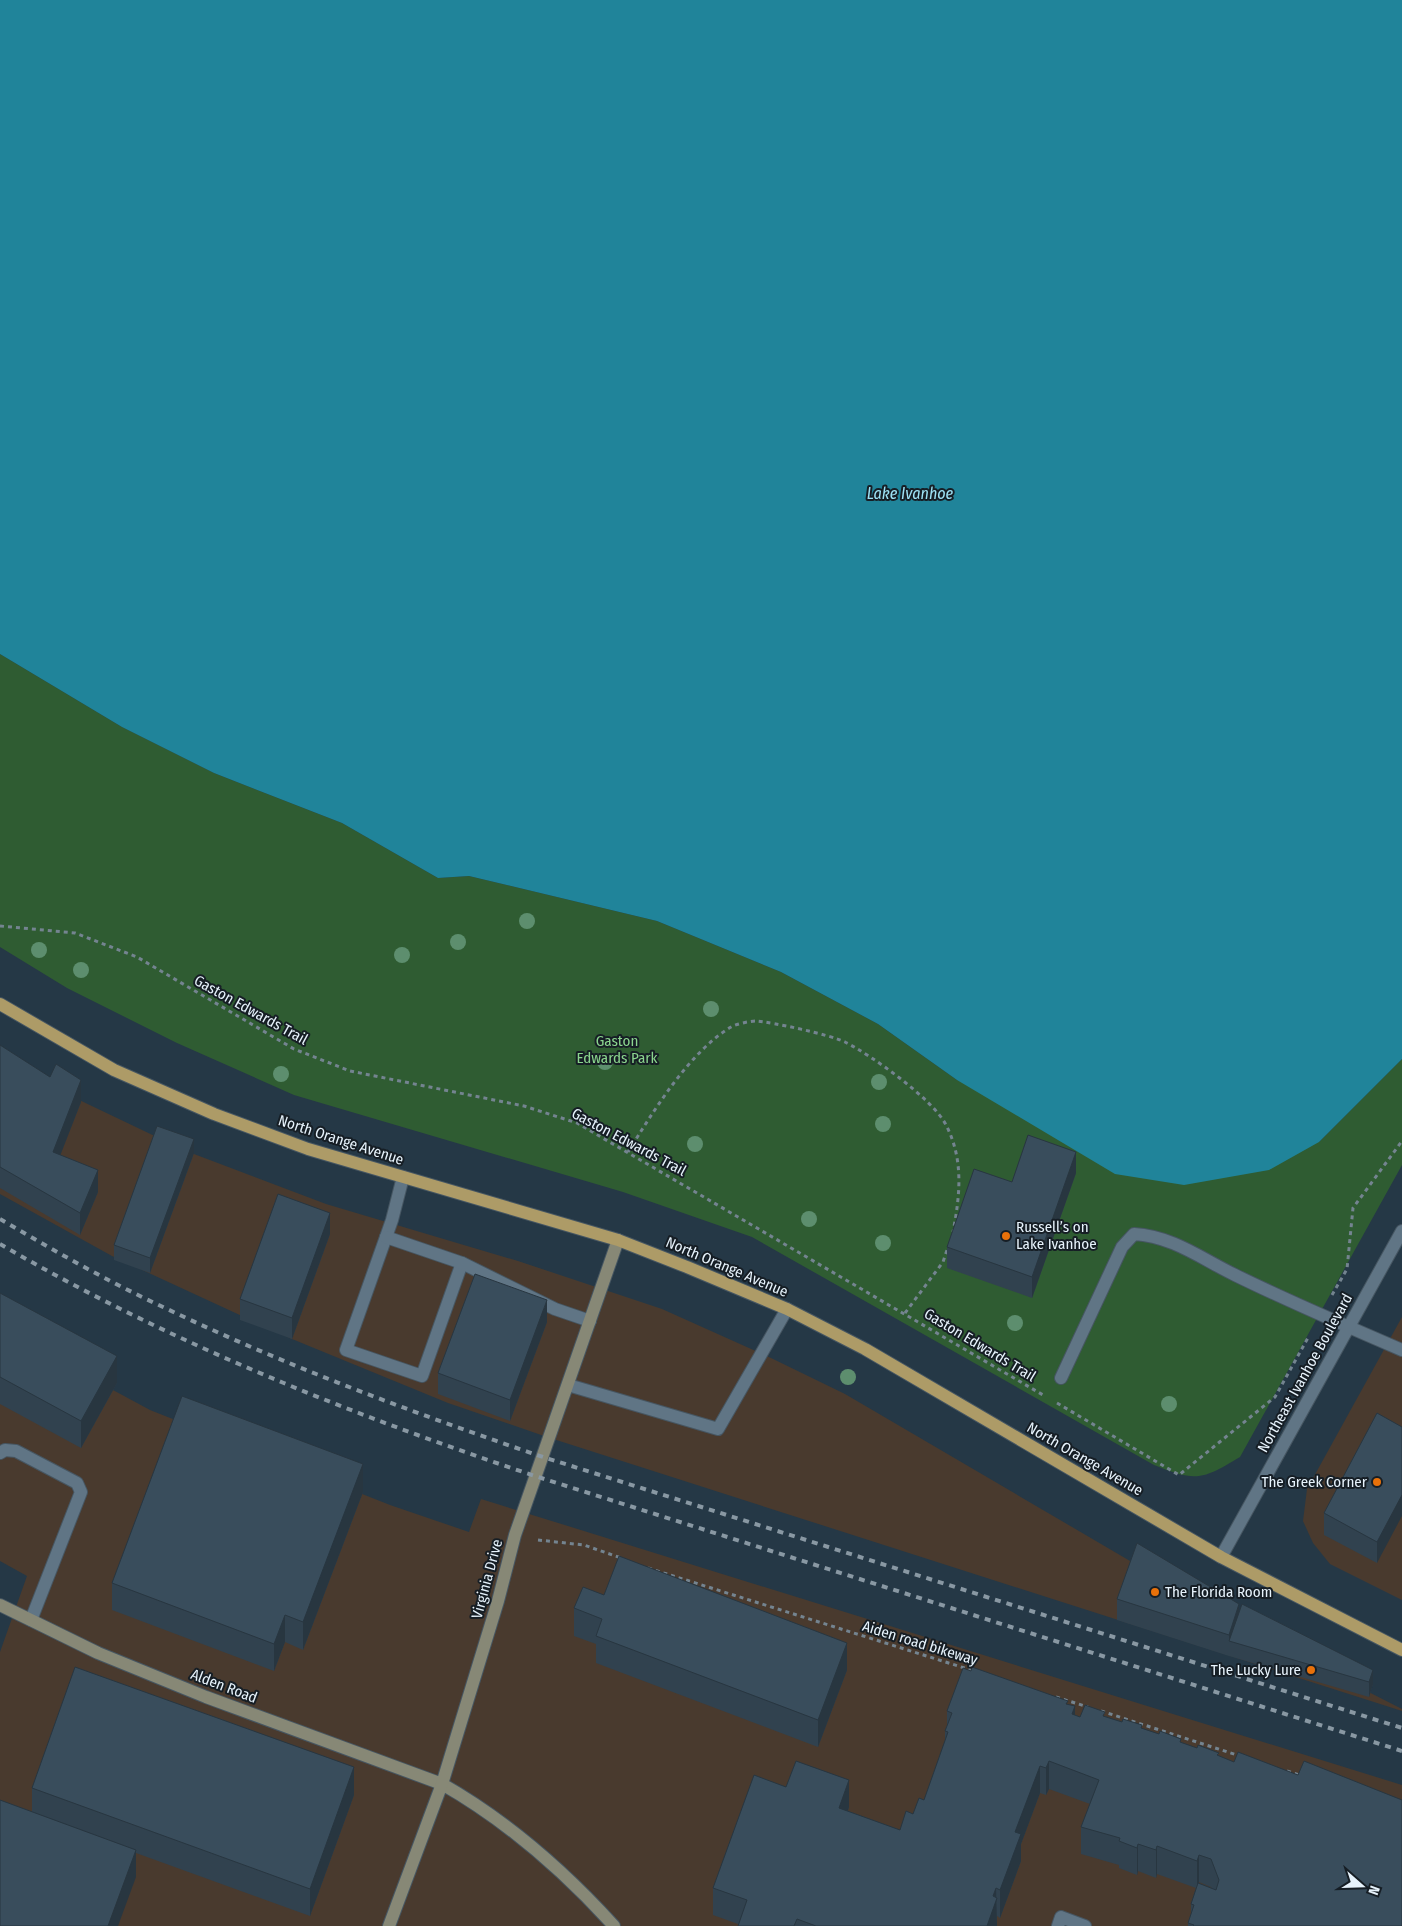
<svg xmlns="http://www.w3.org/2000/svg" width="1402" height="1926" viewBox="0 0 1402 1926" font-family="'Fira Sans Condensed',sans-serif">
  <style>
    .commercial { fill: #493a2e }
    .green { fill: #2f5c32 }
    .water { fill: #20849a }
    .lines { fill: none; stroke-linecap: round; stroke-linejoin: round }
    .lane-casing { stroke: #465662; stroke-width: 14 }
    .street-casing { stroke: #465662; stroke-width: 14 }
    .secondary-casing { stroke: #465662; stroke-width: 14 }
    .primary-casing { stroke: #465662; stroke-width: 14 }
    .path { stroke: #748490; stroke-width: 3; stroke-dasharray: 4 4; stroke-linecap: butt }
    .lane { stroke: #607585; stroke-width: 12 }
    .street { stroke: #607585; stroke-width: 12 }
    .secondary { stroke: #878876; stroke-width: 12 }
    .primary { stroke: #ad9b67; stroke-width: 12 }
    .rail { stroke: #8998a3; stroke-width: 4; stroke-dasharray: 6 6; stroke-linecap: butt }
    .tree { fill: #5d8e6e }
    .wall { fill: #31424f; fill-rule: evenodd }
    .shaded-wall { fill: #283640 }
    .building { fill: #394d5c; stroke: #283640 }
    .food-dot { fill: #e8710a; stroke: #161e25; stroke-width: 2 }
    .labels { text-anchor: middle; stroke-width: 4; stroke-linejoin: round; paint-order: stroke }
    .street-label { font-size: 15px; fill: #e7f3fc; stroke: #161e25 }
    .park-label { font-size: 15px; fill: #8bd58e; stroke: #161e25 }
    .poi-label { font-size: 15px; fill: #e7f3fc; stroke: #161e25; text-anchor: start }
    .water-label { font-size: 16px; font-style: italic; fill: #9ee3f6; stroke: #161e25 }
  </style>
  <rect width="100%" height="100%" fill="#253846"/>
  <g class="commercial">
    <polygon points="0,1058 50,1086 186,1151 326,1204 518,1261 662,1309 771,1358 845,1394 1253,1633 1402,1709 1402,1711 547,1437 448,1403 292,1339 112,1256 0,1194"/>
    <polygon points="1402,1317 1402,1600 1330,1564 1313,1543 1303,1521 1307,1489"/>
    <polygon points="0,1329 150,1410 390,1505 469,1532 481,1499 1402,1785 1402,1926 0,1926 0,1652 27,1576 0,1561"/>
  </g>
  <path class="green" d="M0,654L122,727L214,773L342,823L438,878L469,876L657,921L781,972L878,1024L957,1080L1319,1142L1402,1059V1165L1240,1457C1202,1480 1196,1482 1154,1465L752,1237L623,1192L294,1095L177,1043L67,988L0,947Z"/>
  <polygon class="water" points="0,0 1402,0 1402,1059 1319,1142 1269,1170 1184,1185 1115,1174 957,1080 878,1024 781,972 657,921 469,876 438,878 342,823 214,773 122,727 0,654"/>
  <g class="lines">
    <g class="lane-casing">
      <g id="lane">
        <polyline points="403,1177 392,1220 346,1350 422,1376 462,1263"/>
        <polyline points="386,1237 462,1263 555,1309 590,1321"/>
        <path d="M1061,1378L1122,1247L1134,1234C1172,1236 1202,1259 1235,1275C1290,1302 1346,1326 1402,1350"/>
        <polyline points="568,1385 718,1429 787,1309"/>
        <polyline points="0,1453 5,1450 16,1451 77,1483 81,1492 31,1620"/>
        <polyline points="1058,1926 1061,1917 1085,1926"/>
      </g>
    </g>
    <g class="street-casing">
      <polyline id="street" points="1221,1557 1402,1231"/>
    </g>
    <g class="secondary-casing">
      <g id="secondary">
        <path d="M0,1605L98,1653L206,1697L442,1784C507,1821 564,1871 614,1926"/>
        <polyline points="389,1926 442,1784 498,1601 515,1535 618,1240"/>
      </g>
    </g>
    <g class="primary-casing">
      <polyline id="primary" points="0,1004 114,1070 214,1114 308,1149 618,1240 687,1267 787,1309 865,1349 1221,1557 1402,1650"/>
    </g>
    <g class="path">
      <polyline points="0,926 75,933 137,957 294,1049 350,1071 524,1106 577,1123 1043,1395"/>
      <path d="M628,1152C653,1112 689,1052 731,1027C736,1024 750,1021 756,1021C772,1022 831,1035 845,1042C871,1055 933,1099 946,1125C964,1160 960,1195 953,1232"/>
      <polyline points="1332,1295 1347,1269 1353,1208 1402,1141"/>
      <polyline points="905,1313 943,1262 948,1247"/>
      <polyline points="1057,1403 1179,1475 1275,1397 1309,1336"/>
      <polyline points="538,1540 584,1545 621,1558"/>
      <polyline points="648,1568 974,1671"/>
      <polyline points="1056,1697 1088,1707"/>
      <polyline points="1101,1711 1240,1756"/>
      <polyline points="1287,1771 1302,1776"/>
    </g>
    <use href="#lane" class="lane"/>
    <use href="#street" class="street"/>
    <use href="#secondary" class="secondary"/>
    <use href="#primary" class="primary"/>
    <g class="rail">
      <path d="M0,1219C53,1250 107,1281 163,1307C286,1366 414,1413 543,1457L1402,1728"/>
      <path d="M0,1244C170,1343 350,1414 535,1476L1402,1751"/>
    </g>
  </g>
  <g class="tree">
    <circle cx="527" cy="921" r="8"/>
    <circle cx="458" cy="942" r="8"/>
    <circle cx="39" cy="950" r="8"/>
    <circle cx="402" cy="955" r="8"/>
    <circle cx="81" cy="970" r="8"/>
    <circle cx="711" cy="1009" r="8"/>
    <circle cx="605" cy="1062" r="8"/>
    <circle cx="281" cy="1074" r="8"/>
    <circle cx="879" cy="1082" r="8"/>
    <circle cx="883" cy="1124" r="8"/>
    <circle cx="695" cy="1144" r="8"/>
    <circle cx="809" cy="1219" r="8"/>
    <circle cx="883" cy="1243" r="8"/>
    <circle cx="1015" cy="1323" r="8"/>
    <circle cx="848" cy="1377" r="8"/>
    <circle cx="1169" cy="1404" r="8"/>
  </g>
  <g class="wall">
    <polygon points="0,1045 81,1102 60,1155 98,1192 80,1235 0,1188"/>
    <polygon points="194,1153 150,1273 114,1260 114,1245"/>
    <polygon points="1076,1173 1032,1298 947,1268 947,1247 1012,1182"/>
    <polygon points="330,1234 292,1339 240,1320 240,1299"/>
    <polygon points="0,1293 117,1383 81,1448 0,1404"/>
    <polygon points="547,1322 510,1421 438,1394 438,1373"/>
    <polygon points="1402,1427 1377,1563 1324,1535 1324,1513"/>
    <polygon points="363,1492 303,1650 285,1642 274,1671 112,1610 112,1583"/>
    <polygon points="604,1595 847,1670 818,1747 596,1663 596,1644 574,1636 574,1608"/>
    <polygon points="1117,1599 1239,1611 1373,1684 1369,1697 1229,1656 1117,1620"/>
    <path d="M1068,1704L1075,1715L1080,1717L1105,1716L1142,1728L1219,1756L1402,1926H1188V1923L1191,1915V1904L1196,1888L1157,1874L1156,1878L1138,1871L1137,1875L1119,1868V1865L1081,1854V1827L1090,1804L1049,1789L1046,1795L1040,1793L1021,1844V1861L1000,1918L997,1916V1926H738V1924L713,1915V1888L786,1787L849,1807L848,1811L900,1830L924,1800L945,1741V1731L947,1726V1711ZM1199,1882L1211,1887L1212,1888L1199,1883Z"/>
    <polygon points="32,1788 354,1795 310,1916 136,1853 136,1877 32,1812"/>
  </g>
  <g class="shaded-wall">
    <polygon points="81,1080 81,1102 53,1174 53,1152"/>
    <polygon points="194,1139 194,1153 150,1273 150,1258"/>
    <polygon points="1076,1152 1076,1173 1032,1298 1032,1277"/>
    <polygon points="98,1170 98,1192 80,1235 80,1213"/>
    <polygon points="330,1213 330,1234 292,1339 292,1318"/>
    <polygon points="547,1300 547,1322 510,1421 510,1400"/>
    <polygon points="117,1356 117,1383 81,1448 81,1421"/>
    <polygon points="363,1464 363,1492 303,1650 303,1622"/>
    <polygon points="1402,1495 1402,1516 1377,1563 1377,1542"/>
    <polygon points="1239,1604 1239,1625 1229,1641 1229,1635"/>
    <polygon points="285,1615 285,1642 274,1671 274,1644"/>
    <polygon points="847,1643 847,1670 818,1747 818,1720"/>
    <polygon points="1373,1670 1373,1684 1369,1697 1369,1682"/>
    <polygon points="1075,1706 1075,1734 1072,1714"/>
    <polygon points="1049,1761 1049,1789 1046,1795 1046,1768"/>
    <polygon points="1040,1766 1040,1793 1021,1844 1021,1861 1000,1918 1000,1890 1015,1832"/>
    <polygon points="354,1767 354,1795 310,1916 310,1889"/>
    <polygon points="849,1780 849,1807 839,1835 839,1808"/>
    <polygon points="1138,1844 1138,1871 1137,1875 1137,1848"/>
    <polygon points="1157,1846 1157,1874 1156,1878 1156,1850"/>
    <polygon points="136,1850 136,1877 118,1926 108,1926"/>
    <polygon points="1199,1855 1199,1882 1197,1889 1197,1861"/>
    <polygon points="996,1888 997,1925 997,1926 987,1926 993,1896"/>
  </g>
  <g class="building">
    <polygon points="0,1045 50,1077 56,1064 81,1080 53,1152 98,1170 80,1213 0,1167"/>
    <polygon points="157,1126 194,1139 150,1258 114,1245"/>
    <polygon points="1028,1135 1076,1152 1032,1277 947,1247 974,1169 1012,1182"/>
    <polygon points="278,1194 330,1213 292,1318 240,1299"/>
    <polygon points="475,1274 547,1300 510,1400 438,1373"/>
    <polygon points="0,1293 117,1356 81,1421 0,1377"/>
    <polygon points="182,1396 363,1464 303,1622 285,1615 274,1644 112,1583"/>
    <polygon points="1377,1413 1402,1427 1402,1495 1377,1542 1324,1513"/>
    <polygon points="1137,1543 1239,1604 1229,1635 1117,1599"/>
    <polygon points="619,1556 847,1643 818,1720 596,1636 602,1619 574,1608 583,1587 604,1595"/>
    <polygon points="1242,1604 1373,1670 1369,1682 1229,1641"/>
    <polygon points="75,1667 354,1767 310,1889 32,1788"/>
    <polygon points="972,1667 1068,1701 1066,1704 1075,1706 1072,1714 1080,1717 1085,1705 1105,1712 1103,1716 1122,1722 1123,1719 1142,1725 1141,1728 1159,1734 1160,1731 1181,1739 1180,1742 1197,1748 1198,1745 1219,1753 1217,1755 1234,1762 1238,1752 1298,1775 1304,1761 1402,1800 1402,1926 1193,1926 1194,1925 1188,1923 1194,1905 1191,1904 1198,1883 1216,1890 1219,1880 1211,1859 1199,1855 1197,1861 1157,1846 1156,1850 1138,1844 1137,1848 1119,1841 1120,1838 1081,1827 1099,1780 1049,1761 1046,1768 1040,1766 1015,1832 1021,1834 1000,1890 996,1888 993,1896 997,1898 987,1926 816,1926 797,1919 794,1926 738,1926 747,1900 713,1888 754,1775 786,1787 796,1761 849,1780 839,1808 900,1830 906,1811 913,1814 919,1798 924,1800 948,1732 945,1731 952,1713 947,1711 963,1668 971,1671"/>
    <polygon points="0,1800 136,1850 108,1926 0,1926"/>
  </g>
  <g class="food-dot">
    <circle cx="1006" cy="1236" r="5"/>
    <circle cx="1377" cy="1482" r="5"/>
    <circle cx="1155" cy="1592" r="5"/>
    <circle cx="1311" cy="1670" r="5"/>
  </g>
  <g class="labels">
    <g class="street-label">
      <text transform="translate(251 1010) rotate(29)" y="5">Gaston Edwards Trail</text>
      <text transform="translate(341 1140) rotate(18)" y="5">North Orange Avenue</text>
      <text transform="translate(629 1142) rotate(28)" y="5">Gaston Edwards Trail</text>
      <text transform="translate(727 1267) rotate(23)" y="5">North Orange Avenue</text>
      <text transform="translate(980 1345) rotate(31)" y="5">Gaston Edwards Trail</text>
      <text transform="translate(1305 1373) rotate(-61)" y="5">Northeast Ivanhoe Boulevard</text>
      <text transform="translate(1085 1459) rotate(30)" y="5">North Orange Avenue</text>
      <text transform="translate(487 1579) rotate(-75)" y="5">Virginia Drive</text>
      <text transform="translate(920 1643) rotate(17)" y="5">Aiden road bikeway</text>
      <text transform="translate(224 1686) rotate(21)" y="5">Alden Road</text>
    </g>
    <g class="park-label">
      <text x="617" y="1046">Gaston<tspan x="617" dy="17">Edwards Park</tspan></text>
    </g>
    <g class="poi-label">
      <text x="1016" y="1232">Russell’s on<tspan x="1016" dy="17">Lake Ivanhoe</tspan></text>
      <text x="1367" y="1487" text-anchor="end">The Greek Corner</text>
      <text x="1165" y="1597">The Florida Room</text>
      <text x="1301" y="1675" text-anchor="end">The Lucky Lure</text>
    </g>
    <g class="water-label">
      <text x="910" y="499">Lake Ivanhoe</text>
    </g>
  </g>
  <g transform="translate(1362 1886) rotate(110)" stroke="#161e25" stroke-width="4" paint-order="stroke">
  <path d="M0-4L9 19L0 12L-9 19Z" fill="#e7f3fc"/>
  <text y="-8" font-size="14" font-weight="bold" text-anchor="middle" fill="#e7f3fc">N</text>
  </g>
</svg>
